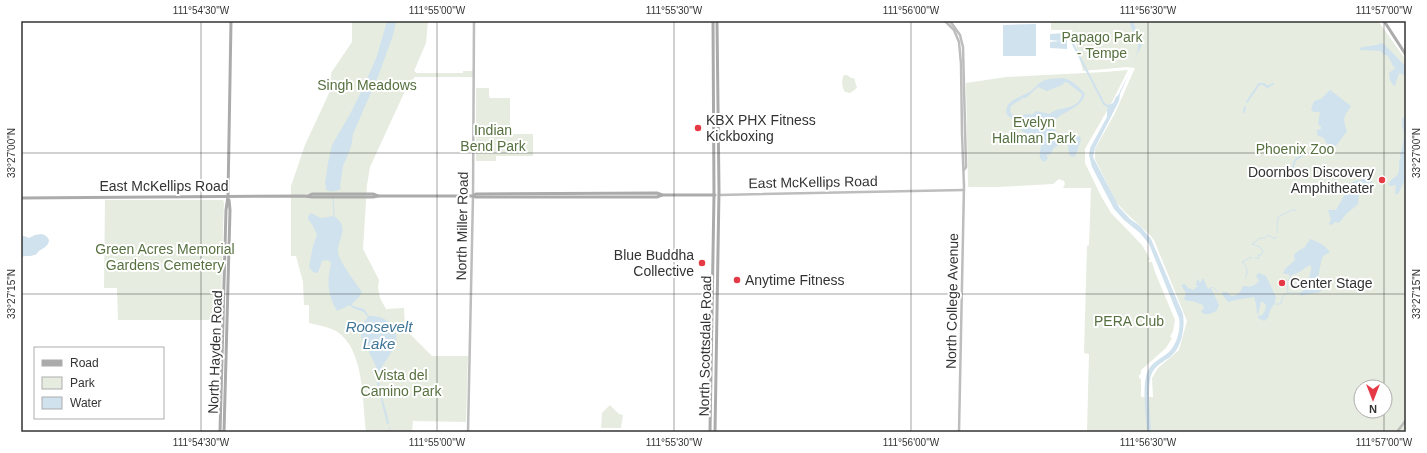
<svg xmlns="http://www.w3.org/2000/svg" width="1427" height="453" viewBox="0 0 1427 453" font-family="Helvetica,sans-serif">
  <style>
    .green { fill: #e6ecdf; fill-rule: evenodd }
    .water { fill: #cfe2ee; fill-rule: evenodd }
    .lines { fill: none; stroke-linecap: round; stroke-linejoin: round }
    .stream { stroke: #cfe2ee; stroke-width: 1 }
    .canal { stroke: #cfe2ee; stroke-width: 2 }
    .secondary { stroke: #bdbdbd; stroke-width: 2.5 }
    .primary { stroke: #ababab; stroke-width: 3 }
    .ticks { fill: none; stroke: #333; stroke-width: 1; stroke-opacity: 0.45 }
    .poi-dot { fill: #e63946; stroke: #fff; stroke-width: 1.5 }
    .labels { text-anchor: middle; stroke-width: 4; stroke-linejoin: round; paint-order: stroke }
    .park-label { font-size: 14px; fill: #56703f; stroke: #fff }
    .poi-label { font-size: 14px; fill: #333; stroke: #fff; text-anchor: start }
    .street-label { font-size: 14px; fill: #333; stroke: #fff }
    .water-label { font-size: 15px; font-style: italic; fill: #3f7597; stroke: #fff }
    .neatline { fill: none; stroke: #333; stroke-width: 1.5 }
    .ticks-label { font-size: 10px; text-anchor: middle; fill: #333 }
  </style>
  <rect width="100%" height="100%" fill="#fff"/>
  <g class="green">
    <path d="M352,21H428L426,43L414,71L417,73H463V71H474V77H414V79L410,80L370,167L367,185L363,249L379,280L378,288L380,298L386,309L404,308L405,329L432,356H468L466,422L413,421L412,432H366C362,401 365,349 336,331C328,327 318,325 309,323V305H304L303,282L296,256H291V186L305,145L331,89V73L352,42Z"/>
    <path d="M1051,21H1378L1406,60V432H1087L1089,354L1084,353L1087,246L1089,245L1091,188H1063L1065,184L1064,181L1059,179L1053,184L997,187H969L968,186L966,83L1006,77L1105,72L1128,70L1112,102L1085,149V163L1101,196L1111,213L1142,245L1150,259L1148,262H1152L1155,272L1175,320L1173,331L1170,337L1172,338L1166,348L1141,370V374L1139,375V378L1141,379V397H1153L1152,378L1158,368L1179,350L1187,321L1154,240L1150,235L1125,212L1116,202L1095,159V149L1115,113L1135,68L1127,67L1083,71L1072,30H1051ZM1361,387H1385V411H1361Z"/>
    <path d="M844,75H847L851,78H854L857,88L850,93L845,92C842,88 841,79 844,75Z"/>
    <polygon points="476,88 489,88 489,96 490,98 510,98 510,134 533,134 533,156 496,156 496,161 476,161"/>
    <polygon points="105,200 223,200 224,203 222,259 221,320 118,320 117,288 104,288"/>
    <polygon points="610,405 619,414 623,415 621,428 602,428 601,427 602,413"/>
  </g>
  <g class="water">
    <path d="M387,21H396L393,35L379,74L353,134L351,147L343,166L340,186L341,189C335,192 332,192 326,190L325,180L326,178L328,163L332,145L349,116L363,88L377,56Z"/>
    <path d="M1130,21H1134C1134,34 1149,39 1138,52L1120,94L1119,101L1095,148L1093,157L1119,207L1130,219L1140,226L1151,239L1183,314C1185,328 1182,348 1170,357C1163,362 1156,365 1152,373C1146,385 1151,418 1151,432H1147C1146,416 1142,387 1147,373C1151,362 1161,359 1169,352C1177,344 1181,329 1179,318L1149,244L1140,233L1124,220L1114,209L1092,167L1089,155L1090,148L1107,117V110L1109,105L1113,103L1116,97L1119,94C1124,82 1141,53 1138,41C1136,33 1130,31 1130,21Z"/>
    <polygon points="1036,24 1036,56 1003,56 1003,25"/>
    <polygon points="1067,33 1067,49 1050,48 1050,42 1060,41 1050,40 1050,34"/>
    <path d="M1381,43L1384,44L1406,67V76L1399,73L1395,86L1393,85L1390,80L1389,73L1395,68C1391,65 1391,58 1386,55H1384L1381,51L1360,50V48C1367,45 1374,47 1381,43Z"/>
    <path d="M1062,78C1070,78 1080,88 1085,94C1081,112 1052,112 1053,127L1058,135V145L1053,149L1051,154L1046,155L1048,158L1045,162C1034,157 1044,149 1040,141L1022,131L1014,120L1007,115C1002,101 1022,97 1031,91C1035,88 1038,83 1043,81C1048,78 1056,79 1062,78ZM1065,82L1068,83L1082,94C1078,112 1059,105 1050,114L1036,111L1032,115L1029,114L1014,116L1010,112L1011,106L1023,98H1026L1038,87L1047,91L1062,85Z"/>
    <path d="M1330,90L1351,106C1344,117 1342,117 1347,131L1336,146C1330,148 1326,144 1324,138L1317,135V130L1321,129V127L1318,124L1320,112H1314L1311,110L1314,101L1321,99Z"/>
    <path d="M1406,115V164L1404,170L1406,171V178L1398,194H1395L1396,185L1390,186L1388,184C1397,173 1400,179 1399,161L1401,158L1400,156C1402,149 1406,132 1402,127V119Z"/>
    <polygon points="1080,136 1081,139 1076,155 1073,157 1069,155 1068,144 1073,137"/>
    <polygon points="1368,175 1372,181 1371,192 1359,195 1358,204 1346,214 1339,223 1335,222 1331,225 1329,224 1331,219 1328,210 1336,210 1352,182 1361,180"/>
    <path d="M311,213L321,218L334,216C351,228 337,239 338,252C339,262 356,283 362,292L359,297L352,304L353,306L364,309L369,316C378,316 385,317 391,325C408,346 379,359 379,378C379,394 387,409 389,424H387L377,383L378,373L375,364L361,337V326L368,317C362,307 355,312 350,305L337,311C327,294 327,282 331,264L330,261L326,260L322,261L318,273L313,272L309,267L313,246L317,235L313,226L308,219V216Z"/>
    <path d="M41,234C46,235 52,239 47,245C45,248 41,249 39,251C36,254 38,254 34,255C29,257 26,255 21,257V236H24L29,238L35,235Z"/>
    <path d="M1310,239C1317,241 1326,246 1330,252L1323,256L1321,262L1318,278L1322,289L1320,292C1315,294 1308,293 1301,296L1300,293L1305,289C1307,281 1312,273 1311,265C1304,267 1299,274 1292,275L1290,279L1289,274H1285L1283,273L1285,269L1295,260L1294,255L1298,251L1305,247Z"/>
    <path d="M1259,273L1266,276L1276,297L1275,302L1270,311L1268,318L1264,321L1258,318V315L1261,316L1265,311L1266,305L1263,302H1261L1258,314H1257L1256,304L1254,297C1251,297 1230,301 1228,302L1222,294V292H1227L1231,296C1238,296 1241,291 1243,286C1250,287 1254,287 1259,281L1256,275Z"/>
    <path d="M1203,278L1208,289L1211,288L1219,305L1217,310C1212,314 1206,316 1201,312L1204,308L1203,305L1192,301H1187L1184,299L1186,293L1181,285L1185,284L1188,288L1194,290L1196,287H1199L1196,285L1197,280L1198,279L1200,283Z"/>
  </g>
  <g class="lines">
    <g class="stream">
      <polyline points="333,198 334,216"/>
      <polyline points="1291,210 1296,210"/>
      <polyline points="1277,228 1278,217 1290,211"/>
      <polyline points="1277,230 1278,233"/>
      <polyline points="1255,258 1259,258 1258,255 1261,255 1263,251 1260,247 1252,244 1260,238 1265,238 1268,235 1275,239 1277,236"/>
      <path d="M1245,278C1249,274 1247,265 1242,262L1248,259L1250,257L1252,258"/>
      <polyline points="1211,288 1213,287 1218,292"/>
      <polyline points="1288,293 1287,283 1289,279"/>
      <polyline points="1275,304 1281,304 1282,298 1286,293 1300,293"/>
      <polyline points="389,427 390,429"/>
    </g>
    <g class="canal">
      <polyline points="1068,37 1071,41"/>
      <polyline points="1072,42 1104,104 1110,107"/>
      <polyline points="1247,102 1259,84 1264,84 1267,87 1273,84"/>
      <polyline points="1244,112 1245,107"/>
      <polyline points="1292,170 1295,160 1303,155"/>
    </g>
    <g class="secondary">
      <polyline points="945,21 954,30 959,42 961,64 962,134 964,186 959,432"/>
      <polyline points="950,21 960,35 963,47 966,167 964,170"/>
      <polyline points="719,195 964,190"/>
      <polyline points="384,432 391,432"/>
      <polyline points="468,432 473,196 474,21"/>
      <polyline points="1397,432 1406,420"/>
    </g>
    <g class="primary">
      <polyline points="1384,21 1406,55"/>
      <polyline points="308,196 312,194 373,194 378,196 473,196 476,197 657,197 662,195"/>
      <polyline points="473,196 476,194 657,193 662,195 715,195"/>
      <polyline points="21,198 304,196 312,197 373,197 378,196"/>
      <polyline points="220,432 226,210 228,196 231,21"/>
      <polyline points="224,432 230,210 229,200"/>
      <polyline points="710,432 714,195 713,21"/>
      <polyline points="715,432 719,191 717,21"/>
    </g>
  </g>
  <path class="ticks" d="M201,21V432M437,21V432M674,21V432M911,21V432M1148,21V432M1384,21V387M21,153H1406M21,294H1406M1384,411V432"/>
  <g class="poi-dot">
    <circle cx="698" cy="128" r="4"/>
    <circle cx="1382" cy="180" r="4"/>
    <circle cx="702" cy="263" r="4"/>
    <circle cx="737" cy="280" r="4"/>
    <circle cx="1282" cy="283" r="4"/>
  </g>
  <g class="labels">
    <g class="park-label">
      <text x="1102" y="42">Papago Park<tspan x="1102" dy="16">- Tempe</tspan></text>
      <text x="367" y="90">Singh Meadows</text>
      <text x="1034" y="127">Evelyn<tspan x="1034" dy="16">Hallman Park</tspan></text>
      <text x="493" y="135">Indian<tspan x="493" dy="16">Bend Park</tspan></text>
      <text x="1295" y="154">Phoenix Zoo</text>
      <text x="165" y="254">Green Acres Memorial<tspan x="165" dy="16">Gardens Cemetery</tspan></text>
      <text x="1129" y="326">PERA Club</text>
      <text x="401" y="380">Vista del<tspan x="401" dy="16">Camino Park</tspan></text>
    </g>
    <g class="poi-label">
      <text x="706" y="125">KBX PHX Fitness<tspan x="706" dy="16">Kickboxing</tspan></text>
      <text x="1374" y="177" text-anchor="end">Doornbos Discovery<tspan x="1374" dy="16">Amphitheater</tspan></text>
      <text x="694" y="260" text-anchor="end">Blue Buddha<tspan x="694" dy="16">Collective</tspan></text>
      <text x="745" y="285">Anytime Fitness</text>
      <text x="1290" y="288">Center Stage</text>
    </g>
    <g class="street-label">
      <text transform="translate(813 182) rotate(-1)" y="5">East McKellips Road</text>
      <text x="164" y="191">East McKellips Road</text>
      <text transform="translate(462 226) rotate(-89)" y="5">North Miller Road</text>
      <text transform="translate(952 301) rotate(-89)" y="5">North College Avenue</text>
      <text transform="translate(705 346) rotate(-89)" y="5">North Scottsdale Road</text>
      <text transform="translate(215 352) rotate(-88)" y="5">North Hayden Road</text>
    </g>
    <g class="water-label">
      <text x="379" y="332">Roosevelt<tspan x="379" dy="17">Lake</tspan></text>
    </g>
  </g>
  <rect width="1427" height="453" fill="none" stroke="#ffffff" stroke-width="44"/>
  <rect x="34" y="347" width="130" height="72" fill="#ffffff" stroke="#adadad"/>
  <rect x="42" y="360" width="20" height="6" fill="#ababab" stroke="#adadad"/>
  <text x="70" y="367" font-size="12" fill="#333333">Road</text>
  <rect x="42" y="377" width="20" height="12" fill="#e6ecdf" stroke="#adadad"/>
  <text x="70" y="387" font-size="12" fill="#333333">Park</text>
  <rect x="42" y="397" width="20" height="12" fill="#cfe2ee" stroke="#adadad"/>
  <text x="70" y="407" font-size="12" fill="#333333">Water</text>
  <g transform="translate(1373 399) rotate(180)"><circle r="19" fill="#ffffff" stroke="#adadad"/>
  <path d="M0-3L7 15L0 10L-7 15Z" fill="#e63946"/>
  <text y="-6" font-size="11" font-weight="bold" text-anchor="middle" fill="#333333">N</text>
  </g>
  <rect x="22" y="22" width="1383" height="409" class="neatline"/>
  <g class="ticks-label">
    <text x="201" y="14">111°54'30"W</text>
    <text x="437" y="14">111°55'00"W</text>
    <text x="674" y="14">111°55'30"W</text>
    <text x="911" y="14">111°56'00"W</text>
    <text x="1148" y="14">111°56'30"W</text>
    <text x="1384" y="14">111°57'00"W</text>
    <text transform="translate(1416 153) rotate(-90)" y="4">33°27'00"N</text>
    <text transform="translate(11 153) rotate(-90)" y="4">33°27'00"N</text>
    <text transform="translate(1416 294) rotate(-90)" y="4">33°27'15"N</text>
    <text transform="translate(11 294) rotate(-90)" y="4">33°27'15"N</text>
    <text x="201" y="446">111°54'30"W</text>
    <text x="437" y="446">111°55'00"W</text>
    <text x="674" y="446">111°55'30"W</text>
    <text x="911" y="446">111°56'00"W</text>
    <text x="1148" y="446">111°56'30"W</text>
    <text x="1384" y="446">111°57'00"W</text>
  </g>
</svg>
